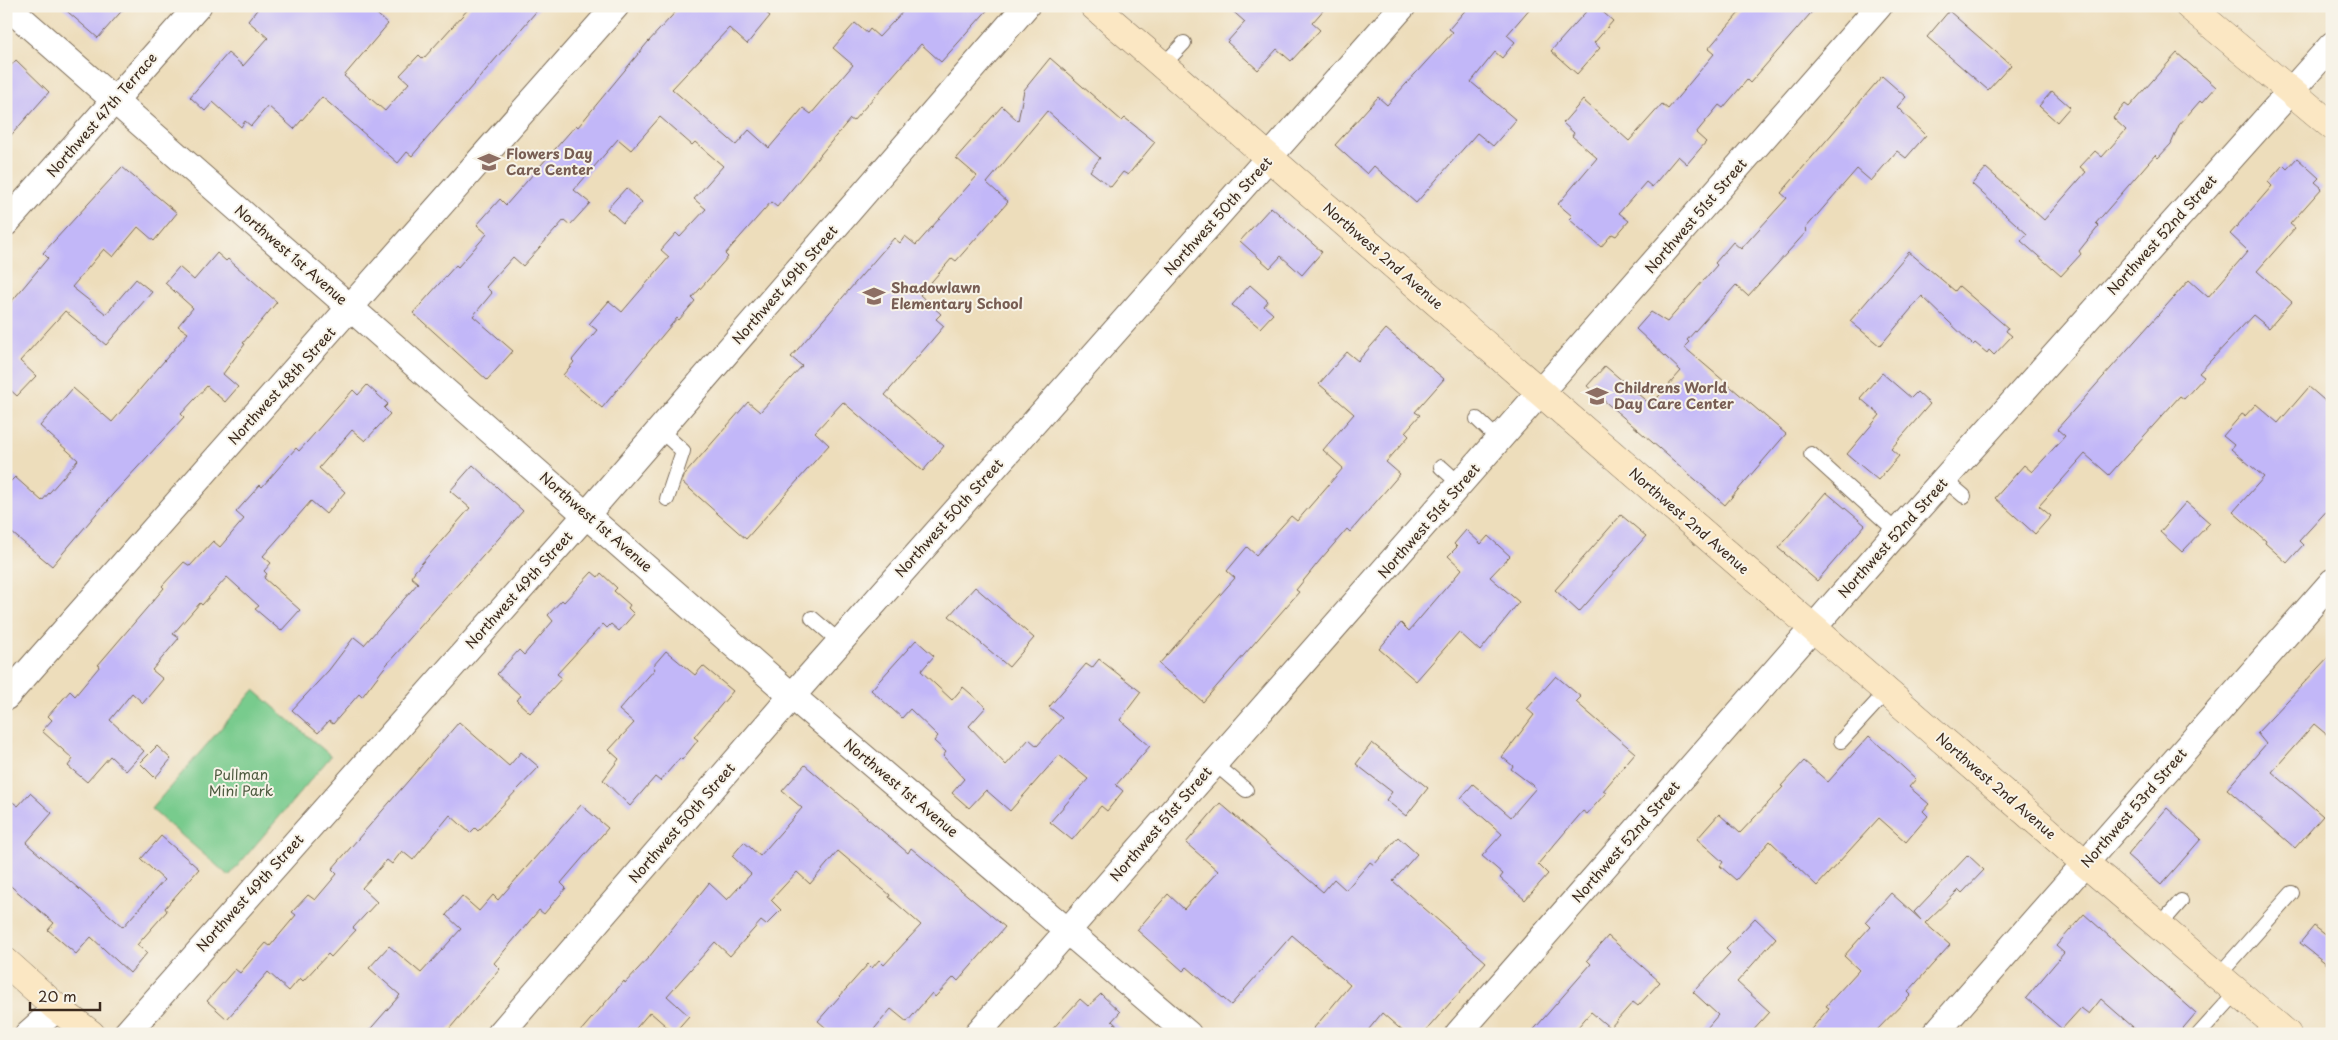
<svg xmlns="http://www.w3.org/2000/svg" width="2338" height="1040" viewBox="0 0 2338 1040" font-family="'Playpen Sans',sans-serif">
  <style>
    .green { fill: #78cb8d; stroke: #5a7a56 }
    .building { fill: #c2b7f8 }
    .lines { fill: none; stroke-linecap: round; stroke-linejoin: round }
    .lane-casing { stroke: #796955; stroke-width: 16 }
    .street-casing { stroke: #796955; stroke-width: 28 }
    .secondary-casing { stroke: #796955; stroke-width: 29 }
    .lane { stroke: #fff; stroke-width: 14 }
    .street { stroke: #fff; stroke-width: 26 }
    .secondary { stroke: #fbe7c3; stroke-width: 28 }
    .labels { text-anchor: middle; stroke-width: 4; stroke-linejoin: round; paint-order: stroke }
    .street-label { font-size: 14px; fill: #3b2a1e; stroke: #f7f3e8 }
    .education-label { font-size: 14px; font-weight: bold; fill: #785e54; stroke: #f7f3e8; text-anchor: start }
    .park-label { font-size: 14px; fill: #4d5a3f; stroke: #f7f3e8 }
  </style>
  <rect width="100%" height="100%" fill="#f7f3e8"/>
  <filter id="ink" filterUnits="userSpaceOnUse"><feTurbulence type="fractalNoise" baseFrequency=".02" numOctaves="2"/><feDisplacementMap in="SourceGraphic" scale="10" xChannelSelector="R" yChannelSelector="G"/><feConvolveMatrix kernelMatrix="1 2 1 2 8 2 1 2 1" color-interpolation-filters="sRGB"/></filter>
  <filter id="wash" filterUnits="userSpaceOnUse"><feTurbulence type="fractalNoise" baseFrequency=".0096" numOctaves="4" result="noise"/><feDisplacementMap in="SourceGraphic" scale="20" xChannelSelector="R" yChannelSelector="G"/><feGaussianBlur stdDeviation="1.12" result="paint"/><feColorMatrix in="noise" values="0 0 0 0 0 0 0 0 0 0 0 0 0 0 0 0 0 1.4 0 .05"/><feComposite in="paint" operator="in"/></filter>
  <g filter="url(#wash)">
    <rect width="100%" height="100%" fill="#edddbb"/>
    <polygon class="green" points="254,690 331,756 229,876 151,809"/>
    <g id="blocks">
      <g class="building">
        <polygon points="61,6 126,6 98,38"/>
        <polygon points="260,6 368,6 388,24 344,76 385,111 409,83 400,75 419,55 423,59 471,6 541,6 412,156 407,152 398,163 322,97 294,129 268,106 251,126 245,121 241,127 213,102 205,111 190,97 228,53 243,66 268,38 248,21"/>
        <polygon points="681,6 758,6 770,16 747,44 729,28 672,89 736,145 749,130 769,148 803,108 811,114 853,65 833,48 855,23 867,33 870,29 879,37 908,6 991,6 941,62 921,44 853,121 850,119 777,207 771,202 725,254 728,257 692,298 695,301 679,320 677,318 602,408 563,375 574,362 572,360 597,330 589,324 609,301 622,312 669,257 661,250 676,233 680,237 706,209 694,199 723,166 695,142 692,145 660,117 631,150 618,139 574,190 590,203 570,225 564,220 523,266 513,257 486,287 492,293 473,316 513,351 487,380 413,313 456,265 458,267 487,234 477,225 500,199 506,205 576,125 578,127 648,42"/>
        <polygon points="1227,6 1327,6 1312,23 1320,30 1291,61 1277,49 1258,70 1227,42 1245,22"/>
        <polygon points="1469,6 1532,6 1507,35 1515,42 1502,58 1495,52 1471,82 1516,120 1493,146 1477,133 1416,203 1374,166 1367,174 1335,145 1378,97 1387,105 1453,32 1449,29"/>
        <polygon points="1591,6 1596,6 1613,21 1594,43 1600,48 1577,74 1551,51"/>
        <polygon points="1745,6 1817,6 1750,83 1747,80 1723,108 1719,105 1696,133 1706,142 1687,164 1678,156 1652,187 1646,182 1619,213 1629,221 1616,236 1612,234 1601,247 1569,219 1572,216 1558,204 1597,158 1572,136 1574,133 1563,123 1583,100 1629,141 1662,104 1668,109 1714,54 1708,49"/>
        <polygon points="1949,11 2011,65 1988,90 1927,37"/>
        <polygon points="2177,53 2216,87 2202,103 2200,101 2179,125 2171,144 2158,158 2155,155 2096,223 2099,226 2079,251 2081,254 2061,276 2021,241 2027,234 1972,184 1986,168 2044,220 2086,172 2080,167 2095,151 2102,157 2126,130 2113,118 2125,104 2129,107"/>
        <polygon points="1050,58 1122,121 1125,118 1155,142 1128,175 1123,172 1111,187 1090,171 1100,158 1047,111 987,183 1008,202 956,261 952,258 920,295 941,314 936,319 944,326 885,395 944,446 923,471 843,402 815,432 829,445 746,539 682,482 685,474 748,402 760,412 802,366 791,357 894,238 900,243 905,236 916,245 977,176 956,158 1002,106 1018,121 1024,90"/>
        <polygon points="16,60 49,92 6,141 6,71"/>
        <polygon points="1882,76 1906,97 1897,107 1926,135 1906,158 1897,151 1871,181 1857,169 1805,229 1807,231 1748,296 1736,285 1687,340 1689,342 1684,347 1786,434 1725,505 1587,386 1605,366 1651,405 1681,371 1636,329 1651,312 1667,322 1717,265 1715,263 1733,242 1741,249 1787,198 1781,193"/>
        <polygon points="2052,91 2070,107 2057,122 2039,106"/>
        <polygon points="2297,158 2319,178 2315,182 2322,188 2290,224 2295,228 2257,271 2292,302 2269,328 2253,315 2199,373 2204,377 2184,399 2180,396 2109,475 2085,454 2039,506 2051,516 2035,534 1995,498 2024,465 2032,472 2065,436 2057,429 2189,280 2208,297 2248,251 2230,234 2272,186 2268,182 2283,165 2287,169"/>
        <polygon points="122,167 177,213 154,241 138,227 113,257 104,249 72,287 106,314 136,279 152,292 106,345 65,311 20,361 36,376 17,396 6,386 6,308 48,258 43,253"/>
        <polygon points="626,188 642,202 623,223 607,209"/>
        <polygon points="1271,207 1322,252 1302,275 1281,256 1270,268 1240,241"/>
        <polygon points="1909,252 1955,291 1959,286 2008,328 2006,331 2012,336 1994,355 1989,350 1987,353 1975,343 1973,345 1922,296 1880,346 1850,321"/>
        <polygon points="217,253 226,261 228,259 277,302 243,343 245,344 223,374 238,387 225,402 207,386 181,414 184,417 113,494 52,566 6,528 6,486 15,477 42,501 78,460 40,426 73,388 112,422 188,333 178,326 193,308 165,283 179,267 194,280"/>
        <polygon points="1250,285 1268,301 1264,306 1273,314 1260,328 1232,305"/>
        <polygon points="1386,329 1444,379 1415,412 1420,415 1405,432 1409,436 1386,462 1400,474 1350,532 1347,529 1321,559 1296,590 1299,592 1203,702 1159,664 1235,578 1227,571 1247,547 1256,555 1291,516 1297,521 1343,468 1323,450 1354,414 1319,384 1347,352 1358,361"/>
        <polygon points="1882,373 1911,398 1917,392 1930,404 1891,449 1899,456 1878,480 1847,454 1880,415 1860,398"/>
        <polygon points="367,385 388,404 384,408 390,414 365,441 352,430 319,468 345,492 326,514 311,501 263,556 271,563 264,571 267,574 264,578 300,610 281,631 255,609 259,606 227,577 202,605 200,603 173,634 179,638 152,670 163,679 143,703 132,693 110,720 144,751 126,771 110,756 87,782 68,766 73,759 42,731 52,720 48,716 70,691 75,696 100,666 98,665 164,588 162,586 184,562 190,566 213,541 220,547 244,519 236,512 260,485 262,487 296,448 299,451 353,390 358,395"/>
        <polygon points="2309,387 2332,407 2332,505 2299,541 2303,545 2287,563 2265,543 2266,541 2233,512 2264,477 2231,449 2234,445 2223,436 2242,414 2245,416 2256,404 2278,423"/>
        <polygon points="473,465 523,511 387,664 362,697 359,694 333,724 329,721 318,733 292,710 329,670 354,637 364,645 418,583 411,577 415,571 470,508 450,491"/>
        <polygon points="1826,492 1865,525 1817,581 1778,548"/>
        <polygon points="2186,502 2210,523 2182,552 2160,532"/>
        <polygon points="1621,515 1646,536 1579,612 1555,590"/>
        <polygon points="1466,530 1481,544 1488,536 1510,556 1490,577 1519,602 1480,651 1459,632 1416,681 1379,649 1401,623 1409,631 1462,569 1448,556 1457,547 1454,544"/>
        <polygon points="592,572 598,577 601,573 617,588 614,591 630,605 628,608 634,614 619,631 611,624 607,628 603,624 557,674 562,678 530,713 516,700 521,696 497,674 519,650 524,655 553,621 548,615 562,600 564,602"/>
        <polygon points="975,587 1034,638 1009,667 949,616"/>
        <polygon points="916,640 934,656 921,671 952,700 963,687 986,707 969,726 1006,765 1029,739 1037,746 1062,718 1049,707 1086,664 1092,668 1099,659 1141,692 1120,720 1150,746 1116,785 1123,791 1107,811 1101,806 1072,840 1050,822 1088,779 1059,755 1010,811 986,790 969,808 952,793 964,779 943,756 946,752 934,741 938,736 910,709 902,718 871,690"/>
        <polygon points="666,651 695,675 703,666 733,691 694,737 698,740 682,760 680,758 660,781 655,777 630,806 603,780 619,759 609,750 634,723 619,710 655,669 653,666"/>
        <polygon points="2332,653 2332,739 2314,724 2272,772 2323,816 2295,848 2227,789 2266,744 2257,733"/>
        <polygon points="1556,676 1581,697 1576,702 1635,753 1603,791 1606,793 1587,814 1583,811 1538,864 1548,874 1525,900 1500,878 1503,874 1482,856 1502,834 1461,798 1473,784 1511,817 1536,788 1511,769 1513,766 1502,757 1534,715 1527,709"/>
        <polygon points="459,722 509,766 521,752 539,767 478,831 475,828 470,833 450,815 413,860 402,851 392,864 387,860 362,888 377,902 353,928 356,930 331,957 328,954 303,981 300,978 289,991 268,972 227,1019 207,1001 235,969 240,973 266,943 270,946 296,915 292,912 308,895 315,900 337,874 332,869"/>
        <polygon points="1869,736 1916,779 1909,787 1929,804 1923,811 1928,816 1906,842 1879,818 1817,886 1770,841 1736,880 1720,866 1723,862 1697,839 1719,814 1740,833 1783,787 1781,786 1804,761 1828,782"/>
        <polygon points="1372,743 1428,788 1406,816 1386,800 1392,792 1356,764"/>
        <polygon points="157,746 171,759 155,778 140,763"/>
        <polygon points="805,765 908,853 911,848 1005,927 958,981 954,977 935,997 932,993 907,1022 891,1009 870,1034 833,1034 818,1021 868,964 872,968 879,960 884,965 921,925 889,897 890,895 838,851 810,884 797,872 771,900 781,910 766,925 761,921 730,956 715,942 667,996 689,1016 674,1033 650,1012 631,1034 578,1034 624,981 625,983 649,957 709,883 727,900 751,874 732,856 744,842 760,856 802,808 782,791"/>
        <polygon points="30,793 52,813 26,843 123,927 164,880 141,859 161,836 199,869 165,908 167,911 137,945 147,953 130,973 91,937 76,954 48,930 54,923 6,882 6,797 18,806"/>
        <polygon points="1220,803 1323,892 1334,879 1346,890 1370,862 1374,865 1398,837 1417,854 1393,881 1486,962 1423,1034 1406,1034 1382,1013 1365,1034 1309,1034 1350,985 1292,935 1231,1005 1187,967 1183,971 1137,930 1168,894 1184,909 1218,871 1186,843"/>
        <polygon points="581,805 608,828 561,883 566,888 544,914 539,910 494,963 500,969 445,1034 366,1034 400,995 369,968 389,946 421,973 461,929 446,915 462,896 479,911 493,895 498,900"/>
        <polygon points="2167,808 2201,839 2161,885 2127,855"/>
        <polygon points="1968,855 1984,870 1962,893 1959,890 1925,923 1950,945 1908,992 1911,995 1873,1034 1807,1034 1829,1008 1826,1006 1859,970 1844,956 1870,927 1865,922 1891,893 1921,920 1914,912"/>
        <polygon points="2084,914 2196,1013 2178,1034 2141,1034 2101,999 2089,1014 2081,1008 2062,1029 2026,998 2064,953 2056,946"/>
        <polygon points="1755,918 1776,938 1737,982 1770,1012 1750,1034 1702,1034 1718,1015 1693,992 1730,953 1726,949"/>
        <polygon points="2314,926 2332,940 2332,968 2300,943"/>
        <polygon points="1608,936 1660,982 1638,1006 1633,1002 1610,1028 1591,1012 1572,1034 1530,1034 1591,964 1587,960"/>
        <polygon points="1101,994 1120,1012 1112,1021 1126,1034 1048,1034 1080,999 1088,1006"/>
      </g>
    </g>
  </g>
  <g filter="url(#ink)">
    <use href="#blocks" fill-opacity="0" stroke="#796955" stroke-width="1"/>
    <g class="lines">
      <g class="lane-casing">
        <g id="lane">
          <polyline points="1162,66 1184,43"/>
          <polyline points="1477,419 1500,441"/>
          <polyline points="660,430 683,451 667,499"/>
          <polyline points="1811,454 1897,532"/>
          <polyline points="1441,467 1461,485"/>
          <polyline points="1944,479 1964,496"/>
          <polyline points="812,618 840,642"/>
          <polyline points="1841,741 1887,691"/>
          <polyline points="1214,763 1246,790"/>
          <polyline points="2159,926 2181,901"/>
          <polyline points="2218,976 2292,893"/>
          <polyline points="2199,1034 2237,992"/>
        </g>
      </g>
      <g class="street-casing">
        <g id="street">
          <polyline points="7,6 792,696 1188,1034"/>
          <polyline points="6,223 198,6"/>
          <polyline points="6,697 616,6"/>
          <polyline points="28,1034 57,1008"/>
          <polyline points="126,1034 587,514 1026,6"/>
          <polyline points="500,1034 792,696 1403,6"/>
          <polyline points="977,1034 1879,6"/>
          <polyline points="1458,1034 1897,532 2332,45"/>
          <polyline points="1935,1034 2332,582"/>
        </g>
      </g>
      <g class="secondary-casing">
        <g id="secondary">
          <polyline points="1094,6 2086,864 2287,1034"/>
          <polyline points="2189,6 2332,126"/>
          <polyline points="6,962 57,1008 91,1034"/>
        </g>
      </g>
      <use href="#lane" class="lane"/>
      <use href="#street" class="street"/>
      <use href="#secondary" class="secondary"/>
    </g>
  </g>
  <defs>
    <g id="school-bare" transform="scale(1.725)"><path d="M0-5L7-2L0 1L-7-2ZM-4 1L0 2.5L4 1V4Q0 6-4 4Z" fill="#8d6e63" stroke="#f7f3e8" stroke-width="2.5" paint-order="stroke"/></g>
  </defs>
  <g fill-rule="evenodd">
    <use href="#school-bare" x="489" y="162"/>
    <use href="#school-bare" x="874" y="296"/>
    <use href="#school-bare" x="1597" y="396"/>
  </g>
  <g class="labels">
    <g class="street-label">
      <text transform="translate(102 115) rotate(-49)" y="5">Northwest 47th Terrace</text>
      <text transform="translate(1218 216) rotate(-48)" y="5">Northwest 50th Street</text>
      <text transform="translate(1696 216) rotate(-49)" y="5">Northwest 51st Street</text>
      <text transform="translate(2162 235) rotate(-48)" y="5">Northwest 52nd Street</text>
      <text transform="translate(291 255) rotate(41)" y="5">Northwest 1st Avenue</text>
      <text transform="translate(1383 256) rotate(41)" y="5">Northwest 2nd Avenue</text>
      <text transform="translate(785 285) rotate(-49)" y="5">Northwest 49th Street</text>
      <text transform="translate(282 386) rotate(-48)" y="5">Northwest 48th Street</text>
      <text transform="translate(949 518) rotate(-48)" y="5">Northwest 50th Street</text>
      <text transform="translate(1429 521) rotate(-49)" y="5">Northwest 51st Street</text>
      <text transform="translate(1689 521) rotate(41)" y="5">Northwest 2nd Avenue</text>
      <text transform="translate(596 522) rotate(41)" y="5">Northwest 1st Avenue</text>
      <text transform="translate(1893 538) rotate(-48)" y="5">Northwest 52nd Street</text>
      <text transform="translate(519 590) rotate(-48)" y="5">Northwest 49th Street</text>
      <text transform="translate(1996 786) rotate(41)" y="5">Northwest 2nd Avenue</text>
      <text transform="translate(901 788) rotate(40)" y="5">Northwest 1st Avenue</text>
      <text transform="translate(2134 808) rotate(-49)" y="5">Northwest 53rd Street</text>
      <text transform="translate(682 823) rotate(-49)" y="5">Northwest 50th Street</text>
      <text transform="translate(1161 824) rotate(-49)" y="5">Northwest 51st Street</text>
      <text transform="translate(1626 842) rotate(-49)" y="5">Northwest 52nd Street</text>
      <text transform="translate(250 893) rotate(-48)" y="5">Northwest 49th Street</text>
    </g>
    <g class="education-label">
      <text x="506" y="159">Flowers Day<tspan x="506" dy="16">Care Center</tspan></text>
      <text x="891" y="293">Shadowlawn<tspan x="891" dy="16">Elementary School</tspan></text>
      <text x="1614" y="393">Childrens World<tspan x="1614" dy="16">Day Care Center</tspan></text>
    </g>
    <g class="park-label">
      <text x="241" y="780">Pullman<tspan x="241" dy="16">Mini Park</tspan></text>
    </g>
  </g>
  <rect width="2338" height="1040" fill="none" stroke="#f7f3e8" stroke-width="25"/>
  <path d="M30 1002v8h70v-8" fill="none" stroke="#3b2a1e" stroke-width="2.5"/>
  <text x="38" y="1002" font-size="15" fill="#3b2a1e" stroke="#f7f3e8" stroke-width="4" paint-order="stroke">20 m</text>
</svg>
